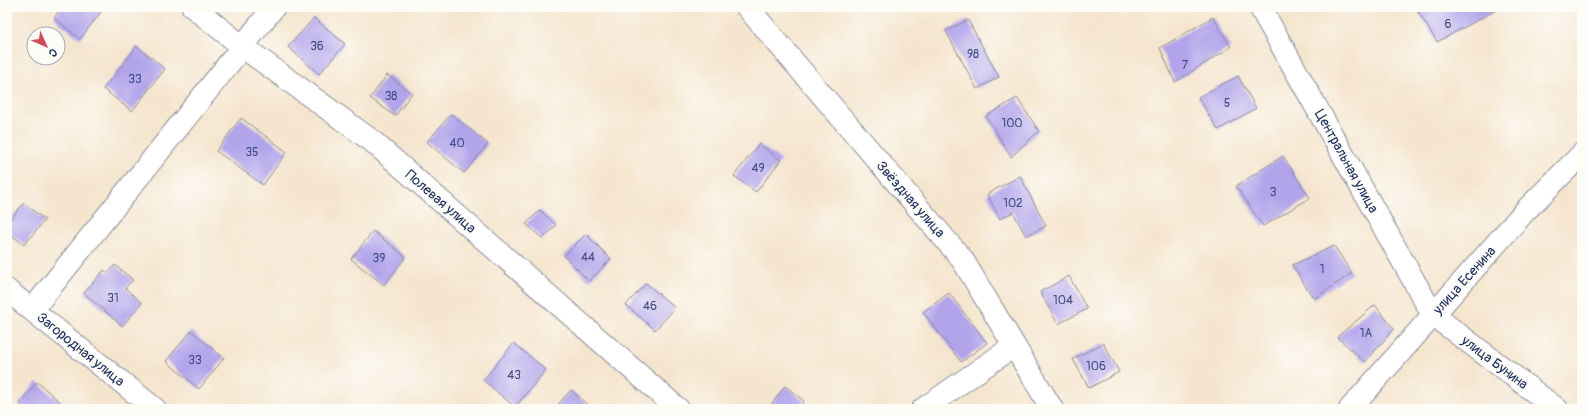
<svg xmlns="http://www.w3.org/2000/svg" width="1589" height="416" viewBox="0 0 1589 416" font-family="Pangolin,sans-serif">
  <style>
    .building { fill: #b1a4eb }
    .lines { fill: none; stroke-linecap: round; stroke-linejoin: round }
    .minor-casing { stroke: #888a96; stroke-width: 24 }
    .minor { stroke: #fff; stroke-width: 22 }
    .labels { text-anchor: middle; stroke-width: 4; stroke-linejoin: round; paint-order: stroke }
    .number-label { font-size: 12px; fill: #404c81 }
    .street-label { font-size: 14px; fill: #1b2f5e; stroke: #fdfcf7 }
  </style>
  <rect width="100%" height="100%" fill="#fdfcf7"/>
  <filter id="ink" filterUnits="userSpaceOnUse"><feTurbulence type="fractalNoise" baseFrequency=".025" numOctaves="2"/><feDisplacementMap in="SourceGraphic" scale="8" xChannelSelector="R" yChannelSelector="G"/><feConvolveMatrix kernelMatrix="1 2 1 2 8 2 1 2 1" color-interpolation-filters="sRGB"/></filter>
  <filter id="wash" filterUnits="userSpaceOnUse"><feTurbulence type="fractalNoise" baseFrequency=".012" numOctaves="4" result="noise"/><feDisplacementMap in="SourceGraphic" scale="16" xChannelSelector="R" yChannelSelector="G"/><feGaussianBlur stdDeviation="0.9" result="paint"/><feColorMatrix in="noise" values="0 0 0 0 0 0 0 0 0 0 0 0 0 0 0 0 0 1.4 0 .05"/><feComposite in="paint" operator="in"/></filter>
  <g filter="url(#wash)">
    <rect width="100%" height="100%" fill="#f5e5ce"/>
    <g id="blocks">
      <g class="building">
        <polygon points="62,7 95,7 101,12 80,39 54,18"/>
        <polygon points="1415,7 1502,7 1437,42"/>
        <polygon points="1213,17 1231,47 1175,82 1160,48"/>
        <polygon points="314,18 345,44 319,74 288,47"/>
        <polygon points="968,20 999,77 977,89 946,31"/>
        <polygon points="137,46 165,69 132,111 103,89"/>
        <polygon points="387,75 412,93 395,116 370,98"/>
        <polygon points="1238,76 1256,108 1218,130 1198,97"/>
        <polygon points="1017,98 1039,131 1011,157 986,116"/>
        <polygon points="451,114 488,144 464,173 427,142"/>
        <polygon points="241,118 287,152 263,185 216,151"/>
        <polygon points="759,144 781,160 756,192 734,176"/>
        <polygon points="1283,156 1310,198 1263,226 1236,186"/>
        <polygon points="1020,176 1046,226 1026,236 1013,212 1000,219 987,194"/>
        <polygon points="24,203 45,220 24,245 7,231 7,223"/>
        <polygon points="540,210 556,225 543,239 526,224"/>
        <polygon points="373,231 406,257 384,285 351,259"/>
        <polygon points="586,234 611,259 589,281 564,256"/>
        <polygon points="1334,246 1352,273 1314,299 1292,265"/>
        <polygon points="115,265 133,280 125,288 142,303 122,326 84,293 104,270 108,273"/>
        <polygon points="1069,276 1087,309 1058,324 1040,292"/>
        <polygon points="646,283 675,308 655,330 626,305"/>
        <polygon points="949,293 987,343 961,362 923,312"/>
        <polygon points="1375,305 1394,329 1365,362 1337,337"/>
        <polygon points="191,331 224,358 199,389 166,361"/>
        <polygon points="514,343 546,370 515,407 483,380"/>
        <polygon points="1103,343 1119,372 1089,388 1073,359"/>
        <polygon points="37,382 67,408 66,409 25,409 19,403"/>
        <polygon points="785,386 804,401 798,409 768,409"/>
        <polygon points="571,390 592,409 554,409"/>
      </g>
    </g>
  </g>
  <g filter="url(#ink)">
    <use href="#blocks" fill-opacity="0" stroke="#888a96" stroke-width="1"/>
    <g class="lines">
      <g class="minor-casing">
        <g id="minor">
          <polyline points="193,7 243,47 372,141 678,409"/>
          <polyline points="747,7 962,259 1052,409"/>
          <polyline points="1260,7 1433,315 1557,409"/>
          <polyline points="7,290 155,409"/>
          <polyline points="33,309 274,7"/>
          <polyline points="923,409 1014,346"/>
          <polyline points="1350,409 1525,211 1582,154"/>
        </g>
      </g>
      <use href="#minor" class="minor"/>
    </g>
  </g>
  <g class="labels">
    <g class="number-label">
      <text x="1448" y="28">6</text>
      <text x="317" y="50">36</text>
      <text x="973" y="58">98</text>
      <text x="1185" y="69">7</text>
      <text x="135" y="83">33</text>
      <text x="391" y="100">38</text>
      <text x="1227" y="107">5</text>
      <text x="1012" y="127">100</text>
      <text x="457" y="147">40</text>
      <text x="252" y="156">35</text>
      <text x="758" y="172">49</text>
      <text x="1273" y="196">3</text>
      <text x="1013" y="207">102</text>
      <text x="588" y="261">44</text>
      <text x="379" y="262">39</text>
      <text x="1322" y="273">1</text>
      <text x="113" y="302">31</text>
      <text x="1063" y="304">104</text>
      <text x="650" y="310">46</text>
      <text x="1366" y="337">1А</text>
      <text x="195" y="364">33</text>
      <text x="1096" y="370">106</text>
      <text x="514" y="379">43</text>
    </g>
    <g class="street-label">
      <text transform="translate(1347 161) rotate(61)" y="5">Центральная улица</text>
      <text transform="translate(911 199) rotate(49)" y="5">Звёздная улица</text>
      <text transform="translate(441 201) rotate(41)" y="5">Полевая улица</text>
      <text transform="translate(1464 280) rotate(-48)" y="5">улица Есенина</text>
      <text transform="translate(81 349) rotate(39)" y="5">Загородная улица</text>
      <text transform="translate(1495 362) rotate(37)" y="5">улица Бунина</text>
    </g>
  </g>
  <rect width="1589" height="416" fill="none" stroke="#fdfcf7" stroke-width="24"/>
  <g transform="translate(46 46) rotate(135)"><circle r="19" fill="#fdfcf7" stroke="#a3aaba"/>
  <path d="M0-3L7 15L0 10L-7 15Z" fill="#d1495b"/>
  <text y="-6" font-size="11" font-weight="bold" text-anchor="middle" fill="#1b2f5e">С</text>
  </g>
</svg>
